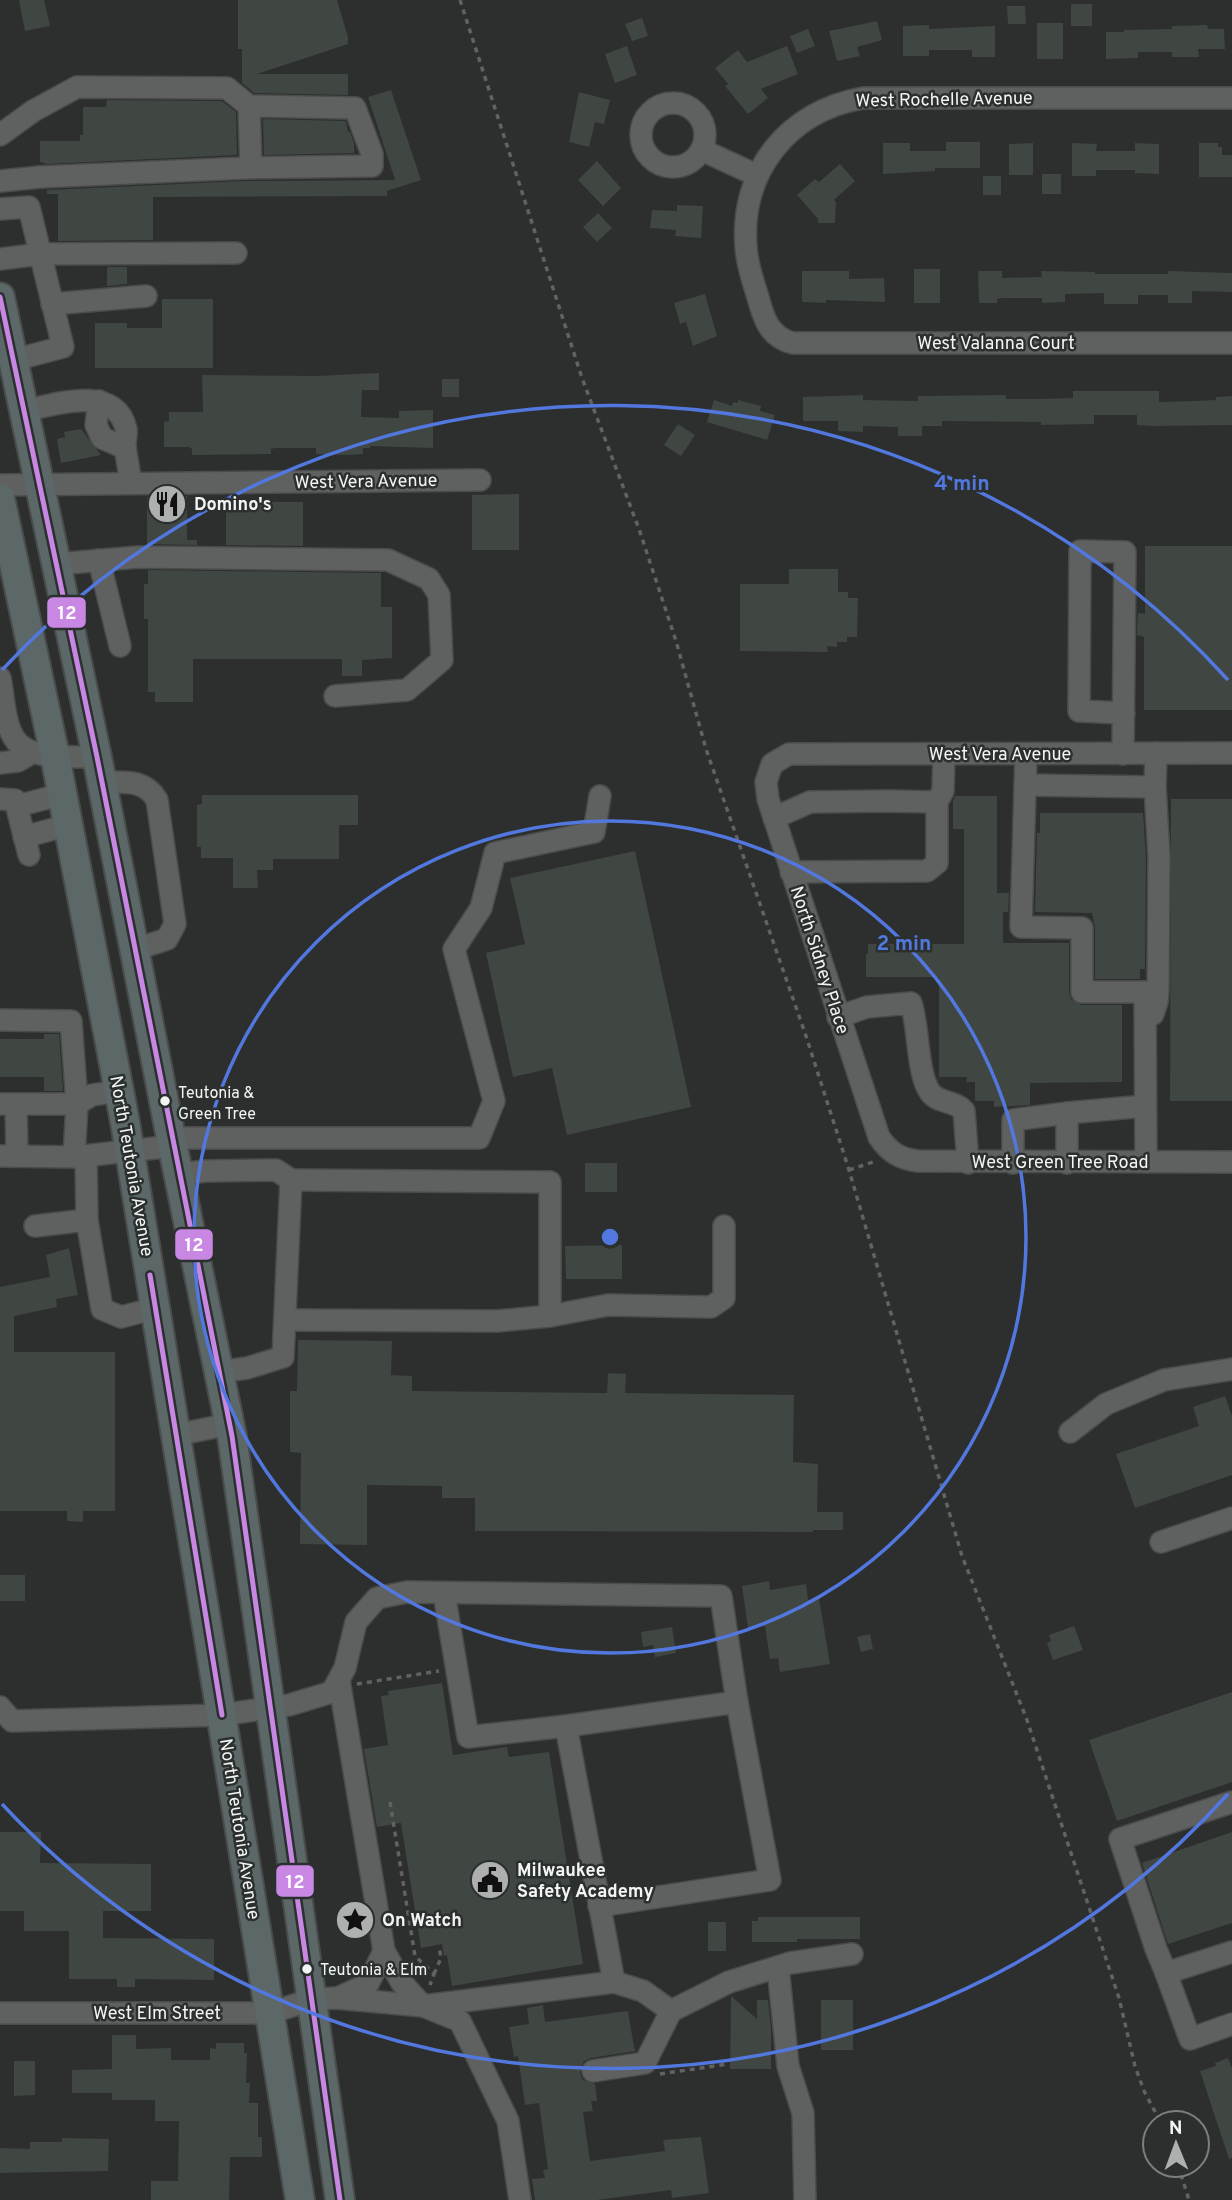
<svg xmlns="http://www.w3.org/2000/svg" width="1232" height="2200" viewBox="0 0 1232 2200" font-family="Overpass,sans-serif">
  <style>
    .building { fill: #404641 }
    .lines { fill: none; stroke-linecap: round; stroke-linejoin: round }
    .minor-casing { stroke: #494c4b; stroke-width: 24 }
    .major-casing { stroke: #494c4b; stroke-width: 32 }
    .path { stroke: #616362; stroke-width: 3.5; stroke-dasharray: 5 5; stroke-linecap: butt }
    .minor { stroke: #5f6160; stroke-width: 21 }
    .major { stroke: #5c6768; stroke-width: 28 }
    .bus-1-casing { stroke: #2b302f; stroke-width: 10 }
    .bus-1 { stroke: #c787e3; stroke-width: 5 }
    .ring { fill: none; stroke: #5278df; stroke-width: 3.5 }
    .bus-dot { fill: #f2f5f4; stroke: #2b302f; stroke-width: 2.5 }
    .labels { text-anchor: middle; stroke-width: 5; stroke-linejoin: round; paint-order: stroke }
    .bus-label { font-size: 16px; fill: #f2f5f4; stroke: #2b302f; text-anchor: start }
    .street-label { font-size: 18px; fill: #f2f5f4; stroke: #2b302f }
    .poi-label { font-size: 18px; font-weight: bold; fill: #f2f5f4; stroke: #2b302f; text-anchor: start }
    .centre { fill: #5278df; stroke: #2b302f; stroke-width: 3.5 }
    .ring-label { font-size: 21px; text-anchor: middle; font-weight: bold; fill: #5278df; stroke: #2b302f; stroke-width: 5; stroke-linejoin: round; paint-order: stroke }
    .line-badge { stroke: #2b302f; stroke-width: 2.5 }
    .badge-label { font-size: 19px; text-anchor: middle; font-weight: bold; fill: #fff }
  </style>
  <rect width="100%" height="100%" fill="#2c2f2e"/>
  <g class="building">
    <polygon points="19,0 44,0 50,26 25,31"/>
    <polygon points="238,0 337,0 348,37 348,44 257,74 348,74 348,95 254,93 242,83 242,49 238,49"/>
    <rect x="1071" y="4" width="21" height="22"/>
    <polygon points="1007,6 1025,6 1026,24 1008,24"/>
    <polygon points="642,18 648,36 632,41 625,24"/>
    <polygon points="877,21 882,40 857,47 860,56 837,61 829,31"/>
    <rect x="1037" y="23" width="26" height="36"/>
    <polygon points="929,25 929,29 995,26 995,57 972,57 972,50 929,50 929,56 903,56 903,26"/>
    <polygon points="1207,25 1208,29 1224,29 1225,49 1198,49 1199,57 1172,57 1172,52 1138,52 1138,58 1106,59 1106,32 1124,32 1124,30 1172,29 1172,26"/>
    <polygon points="808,29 815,46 797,53 790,36"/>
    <polygon points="627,46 637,75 615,83 605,54"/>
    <polygon points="787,46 798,74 761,89 768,98 748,114 725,86 728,84 715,68 738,50 747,62"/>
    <polygon points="391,90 421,180 387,191 387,196 153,197 153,240 58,241 58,194 47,194 47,190 245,181 395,180 368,97"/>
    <polygon points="579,92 610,100 604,124 595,122 589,147 569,142"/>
    <polygon points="107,100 222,101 236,112 237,155 47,164 40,162 40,141 80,141 80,135 83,135 83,107 106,107"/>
    <polygon points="263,119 346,121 348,132 350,132 354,143 354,153 264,155"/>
    <polygon points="946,142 980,142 980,168 935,168 935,171 883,174 883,143 910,143 910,151 946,151"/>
    <polygon points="1033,143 1033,175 1009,175 1009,144"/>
    <polygon points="1072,143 1097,144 1096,151 1135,151 1135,143 1159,144 1159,174 1135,173 1135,170 1096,170 1096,176 1072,176"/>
    <polygon points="1199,143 1218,143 1218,147 1222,147 1222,155 1232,155 1232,177 1199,177"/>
    <polygon points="597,161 621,188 603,206 578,180"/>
    <polygon points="840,164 855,181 834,200 836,202 835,223 818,223 818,219 797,195 815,179 819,182"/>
    <rect x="1042" y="174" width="19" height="20"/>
    <rect x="983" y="176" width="18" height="19"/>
    <polygon points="677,205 703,206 701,238 675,236 676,230 650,228 652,210 677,211"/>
    <polygon points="598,213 612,228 597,242 583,227"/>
    <polygon points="107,267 127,267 127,284 107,286"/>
    <rect x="914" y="269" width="26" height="34"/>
    <polygon points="802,271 849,271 849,279 884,278 885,302 826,300 826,303 802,302"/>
    <polygon points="978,271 1002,271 1002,278 1042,277 1041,271 1095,272 1095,274 1168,274 1168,271 1232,273 1232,292 1192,291 1192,303 1168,303 1168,295 1138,295 1138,304 1104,304 1104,293 1065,294 1065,302 1042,303 1042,298 1002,298 997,299 997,303 979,303"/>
    <polygon points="705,294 717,336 693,346 686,322 680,324 674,303"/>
    <polygon points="162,299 213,299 213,368 95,368 95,323 127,323 127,328 162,328"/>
    <polygon points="379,373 379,390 362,390 361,417 399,418 399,411 433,410 433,448 370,446 370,448 363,448 363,454 347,455 316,454 316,448 275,448 271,449 271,454 192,455 192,449 189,447 164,447 164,422 169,421 169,412 203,412 202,375 316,376"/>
    <rect x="442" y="379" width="17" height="18"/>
    <polygon points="1073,391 1159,391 1159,402 1196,401 1216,400 1216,397 1232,396 1232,425 1153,426 1137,425 1137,415 1094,415 1094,424 1041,425 1041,422 942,421 942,426 922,426 922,436 898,436 898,427 863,426 863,432 838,431 838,421 803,421 803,397 863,395 863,400 918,401 918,396 1006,395 1006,399 1041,399 1073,398"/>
    <polygon points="714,400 732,406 733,402 738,403 738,400 761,406 760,411 775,415 767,440 707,422"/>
    <polygon points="678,424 695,435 681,456 664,445"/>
    <polygon points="81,429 101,455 61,463 57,439 65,437 64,432"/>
    <polygon points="519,494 519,550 472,550 472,495"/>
    <polygon points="187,496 187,540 197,540 197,545 147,544 147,497"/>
    <polygon points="226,502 303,502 303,546 226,545"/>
    <polygon points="1145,546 1232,546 1232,710 1144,710 1144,637 1137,635 1138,613 1145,614"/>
    <polygon points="789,569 838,569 838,592 848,592 848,598 858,598 857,637 847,637 847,642 837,642 837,647 827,646 828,652 740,651 740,584 789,584"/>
    <polygon points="148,570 381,573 381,607 392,607 392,658 362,660 362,676 342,676 342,659 193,659 193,702 155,702 155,692 148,692 148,619 144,619 144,584 148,584"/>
    <polygon points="202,795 358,795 358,825 339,825 339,859 273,859 273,870 257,870 258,888 233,888 233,858 201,858 201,847 197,847 197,805 202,804"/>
    <polygon points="955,796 997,796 997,893 1009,893 1008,912 1003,912 1003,943 1069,943 1069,992 1071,999 1082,1005 1122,1005 1122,1082 1030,1083 1030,1105 994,1107 994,1101 975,1101 975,1082 966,1082 967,1077 939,1077 939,977 866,977 866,954 868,954 868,944 964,944 964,829 953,829 953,801"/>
    <polygon points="1171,799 1232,799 1232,1101 1170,1101"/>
    <polygon points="1040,813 1143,813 1146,856 1145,969 1140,969 1140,979 1095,979 1095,928 1092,913 1035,912 1037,833 1040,833"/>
    <polygon points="635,851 691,1107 567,1135 552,1068 513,1077 486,953 525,944 510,878"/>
    <polygon points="44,1034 59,1034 63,1091 44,1091 44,1077 0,1077 0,1039 44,1039"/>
    <rect x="585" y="1163" width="32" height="29"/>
    <polygon points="622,1245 622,1279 566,1279 565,1246"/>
    <polygon points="69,1248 78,1295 56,1299 57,1307 14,1316 14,1352 115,1352 115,1511 83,1511 83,1522 67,1521 67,1511 0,1511 0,1287 50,1277 46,1255"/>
    <polygon points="298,1340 392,1341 391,1375 412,1376 412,1391 607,1393 608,1373 626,1374 625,1393 794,1395 793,1462 818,1464 817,1512 843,1512 843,1530 813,1530 813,1532 475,1531 475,1498 442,1498 442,1486 367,1485 367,1545 300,1544 301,1453 290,1452 290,1391 297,1391"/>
    <polygon points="1225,1396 1232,1416 1232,1475 1135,1508 1116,1454 1199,1426 1193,1407"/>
    <rect x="0" y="1575" width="25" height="26"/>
    <polygon points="769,1581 770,1590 806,1584 808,1600 819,1598 830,1664 780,1672 778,1658 770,1659 765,1626 748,1628 742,1586"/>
    <polygon points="1074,1626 1083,1650 1053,1660 1047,1643 1051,1641 1049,1635"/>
    <polygon points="672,1627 676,1653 655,1657 653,1645 643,1647 641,1632"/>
    <polygon points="870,1634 873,1649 861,1652 857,1637"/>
    <polygon points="442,1683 453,1755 507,1747 509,1757 549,1752 583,1964 452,1986 447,1955 444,1956 442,1944 421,1948 401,1823 377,1827 364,1749 388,1745 381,1696 389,1695 388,1691"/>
    <polygon points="1232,1692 1232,1782 1117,1821 1089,1740"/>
    <polygon points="0,1832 41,1832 40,1863 151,1864 151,1911 103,1911 103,1938 214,1939 214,1980 135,1979 135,1987 117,1987 117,1979 69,1979 69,1931 24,1931 24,1911 0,1911"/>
    <polygon points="1232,1832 1232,1923 1168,1944 1142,1863"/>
    <polygon points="758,1917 860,1917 860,1939 797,1939 797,1942 752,1942 752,1921 758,1921"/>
    <rect x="708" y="1922" width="18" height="29"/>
    <polygon points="731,1996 757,2019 757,2000 768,2000 771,2028 771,2069 730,2069"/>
    <rect x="821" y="2000" width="32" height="50"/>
    <polygon points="543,2005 545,2022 628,2011 634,2047 636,2051 591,2058 584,2061 581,2067 580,2074 583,2080 595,2084 597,2101 591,2101 593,2111 583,2112 590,2161 665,2151 663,2140 701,2137 709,2193 672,2198 671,2190 597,2200 535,2200 532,2179 545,2178 543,2170 548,2169 539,2103 525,2105 518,2056 514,2057 509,2027 529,2024 527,2008"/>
    <polygon points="112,2035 136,2035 136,2049 171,2048 171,2060 210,2060 210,2048 216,2049 216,2043 244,2043 244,2053 247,2053 246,2083 250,2083 249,2103 258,2103 258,2137 262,2137 262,2157 230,2157 229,2200 151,2200 151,2181 178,2181 179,2121 155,2121 155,2100 112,2100 112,2093 72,2093 72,2070 112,2069"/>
    <polygon points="1228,2058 1232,2068 1232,2158 1229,2159 1200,2071 1216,2066 1215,2063"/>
    <polygon points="14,2061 35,2061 35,2095 14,2096"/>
    <polygon points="62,2138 109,2139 108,2171 0,2173 0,2148 30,2149 30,2142 62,2142"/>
  </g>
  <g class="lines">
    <g class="minor-casing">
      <g id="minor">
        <path d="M1232,98H863C788,111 740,171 746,247C747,263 752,279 757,294C763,316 768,337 793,343H1232"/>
        <circle cx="673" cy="135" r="32"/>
        <polyline points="0,135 33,111 77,87 227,88 249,106"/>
        <polyline points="702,150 756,175"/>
        <polyline points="0,181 40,177 245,168 372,166 372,154 355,108 249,106 251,168"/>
        <polyline points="0,209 29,207 63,347 14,360"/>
        <polyline points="0,259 40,254 236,253"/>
        <polyline points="52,304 146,296"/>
        <polyline points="99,401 96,425 102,438 125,448"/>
        <path d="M25,411C55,404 116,384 126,429C127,433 125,440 125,445C126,458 130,470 130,483"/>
        <polyline points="0,485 480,480"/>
        <polyline points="99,560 120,646"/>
        <polyline points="57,564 138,557 388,560 429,579 439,595 442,660 407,690 335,696"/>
        <path d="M0,678C4,697 4,727 17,742C34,761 74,756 97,757"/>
        <path d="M1232,753L789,754L772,764L766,782L768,799L879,1137C889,1152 900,1159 918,1161L1232,1162"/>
        <polyline points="1026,754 1021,927 1082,928 1082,992 1145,992 1146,1162"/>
        <polyline points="1123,754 1125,552 1080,551 1079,711 1124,713"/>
        <polyline points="0,763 18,761 33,752"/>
        <path d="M102,782C124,782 145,779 157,800L175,924L167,939L134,950"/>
        <polyline points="1025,785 1155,787"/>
        <polyline points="0,799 15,800 29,855"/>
        <polyline points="17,806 63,794"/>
        <polyline points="774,818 810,802 887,801 937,802"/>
        <polyline points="24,837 68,825"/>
        <polyline points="791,872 927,871 937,863 937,802 943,791 944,754"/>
        <polyline points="1153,1014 1157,1002 1158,990 1159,856 1155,787 1156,753"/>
        <path d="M838,1017L867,1007L911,1003C919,1027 917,1074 930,1092C938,1104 955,1100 964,1111L968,1163"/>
        <polyline points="0,1020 71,1021 77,1104 92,1095 119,1091"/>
        <polyline points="0,1104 77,1104 74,1157"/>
        <polyline points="16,1104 17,1156"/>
        <polyline points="1067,1113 1067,1163"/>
        <polyline points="171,1138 479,1138 494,1101 454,949 481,908 495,853 594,832 600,796"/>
        <polyline points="0,1156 74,1157 173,1146"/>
        <polyline points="86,1156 87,1220 102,1309 121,1317 156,1308"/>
        <polyline points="1013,1163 1013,1120 1067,1113 1145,1106"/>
        <polyline points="178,1174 206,1171 276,1170 291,1180 283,1357 247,1368 219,1372"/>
        <polyline points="35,1226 87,1220"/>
        <polyline points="550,1316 608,1305 711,1307 724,1298 724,1226"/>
        <polyline points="285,1320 497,1321 550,1316 550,1182 291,1180"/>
        <polyline points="1070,1432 1106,1404 1164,1380 1232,1369"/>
        <polyline points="176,1435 230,1424"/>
        <polyline points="1161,1542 1232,1518"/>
        <polyline points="339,1680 384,1951 402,1983 423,2006 614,1982 566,1726 468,1737 444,1593"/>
        <polyline points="0,1707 12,1721 221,1715 289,1705 332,1692 345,1668 356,1622 377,1598 407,1592 721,1596 737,1702 566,1726"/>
        <polyline points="599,1906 770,1880 737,1702"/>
        <polyline points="1232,1952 1166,1973 1190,2039 1232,2024"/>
        <polyline points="778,1967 788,2066 803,2113 805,2200"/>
        <polyline points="1166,1973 1156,1949 1120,1839 1232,1802"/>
        <polyline points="340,1997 368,1984 384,1951"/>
        <polyline points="671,2011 729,1982 790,1963 852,1954"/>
        <polyline points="0,2013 270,2013 313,1999 336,1998 423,2006 460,2021 508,2121 520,2200"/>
        <polyline points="593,2071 645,2063 671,2011 643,1991 614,1982"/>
      </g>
    </g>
    <g class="major-casing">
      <g id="major">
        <polyline points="0,297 97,757 171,1138 232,1436 340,2200"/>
        <polyline points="0,498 55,756 125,1122 300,2200"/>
      </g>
    </g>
    <g class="path">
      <polyline points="460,0 582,378 639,529 676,641 706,749 806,1036 849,1170 962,1556 1027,1720 1119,1998 1135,2066 1144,2091 1161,2123"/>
      <polyline points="849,1170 876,1161"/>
      <polyline points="357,1684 439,1671"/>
      <polyline points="390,1802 415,1956 434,1974 430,1985"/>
      <polyline points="434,1974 441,1958 439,1947"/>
      <polyline points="660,2074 728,2064"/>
      <polyline points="1178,2165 1189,2200"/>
    </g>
    <use href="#minor" class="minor"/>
    <use href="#major" class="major"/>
    <g class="bus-1-casing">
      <g id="bus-1">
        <polyline points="0,297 97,757 232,1436 340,2200"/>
        <polyline points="150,1275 222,1715"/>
      </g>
    </g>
    <use href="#bus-1" class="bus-1"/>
  </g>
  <g class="ring">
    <circle cx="610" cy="1237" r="416"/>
    <path d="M1228 1794A832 832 0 0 1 2 1804M2 670A832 832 0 0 1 1228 680"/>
  </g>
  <defs>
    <g id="restaurant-disc" transform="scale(2.0125)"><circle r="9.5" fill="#adb0af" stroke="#2b302f"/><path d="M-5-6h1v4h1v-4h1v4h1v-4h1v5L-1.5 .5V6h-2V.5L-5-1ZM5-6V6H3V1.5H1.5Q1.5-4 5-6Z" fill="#111"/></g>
    <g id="civic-disc" transform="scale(2.0125)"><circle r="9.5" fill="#adb0af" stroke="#2b302f"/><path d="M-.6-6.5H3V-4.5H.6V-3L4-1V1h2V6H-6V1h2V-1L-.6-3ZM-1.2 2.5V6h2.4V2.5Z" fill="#111"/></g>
    <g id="sight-disc" transform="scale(2.0125)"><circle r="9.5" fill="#adb0af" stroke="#2b302f"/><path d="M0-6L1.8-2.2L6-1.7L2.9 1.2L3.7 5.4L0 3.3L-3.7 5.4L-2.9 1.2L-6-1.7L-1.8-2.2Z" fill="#111"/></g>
  </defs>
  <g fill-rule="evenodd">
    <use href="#restaurant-disc" x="167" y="504"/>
    <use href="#civic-disc" x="490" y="1880"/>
    <use href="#sight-disc" x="355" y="1920"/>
  </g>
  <g class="bus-dot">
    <circle cx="165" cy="1101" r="6"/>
    <circle cx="307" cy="1969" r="6"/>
  </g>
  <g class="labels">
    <g class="bus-label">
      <text x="178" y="1098">Teutonia &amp;<tspan x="178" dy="21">Green Tree</tspan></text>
      <text x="320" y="1975">Teutonia &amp; Elm</text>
    </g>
    <g class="street-label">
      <text transform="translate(944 99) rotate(-1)" y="6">West Rochelle Avenue</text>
      <text x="996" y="349">West Valanna Court</text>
      <text transform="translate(366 481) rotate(-1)" y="6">West Vera Avenue</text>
      <text x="1000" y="760">West Vera Avenue</text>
      <text transform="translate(820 960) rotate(72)" y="6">North Sidney Place</text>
      <text x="1060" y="1168">West Green Tree Road</text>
      <text transform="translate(132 1166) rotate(80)" y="6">North Teutonia Avenue</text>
      <text transform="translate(240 1829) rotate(81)" y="6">North Teutonia Avenue</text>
      <text x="157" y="2019">West Elm Street</text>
    </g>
    <g class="poi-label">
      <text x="194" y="510">Domino's</text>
      <text x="517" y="1876">Milwaukee<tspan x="517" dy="21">Safety Academy</tspan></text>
      <text x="382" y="1926">On Watch</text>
    </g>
  </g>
  <circle cx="610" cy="1237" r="10" class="centre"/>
  <g class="ring-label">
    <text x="962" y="490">4 min</text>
    <text x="904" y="950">2 min</text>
  </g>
  <g class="line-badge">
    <rect x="46" y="596" width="41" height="33" rx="7" fill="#c787e3"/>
    <rect x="174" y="1228" width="40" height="33" rx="7" fill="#c787e3"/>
    <rect x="275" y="1864" width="40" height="34" rx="7" fill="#c787e3"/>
  </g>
  <g class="badge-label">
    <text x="67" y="619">12</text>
    <text x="194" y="1251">12</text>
    <text x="295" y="1888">12</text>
  </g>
  <g transform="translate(1176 2144) rotate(359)"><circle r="33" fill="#2b302f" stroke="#7b7f7e" stroke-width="2"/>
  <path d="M0-5L12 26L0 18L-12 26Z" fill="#adb0af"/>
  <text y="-10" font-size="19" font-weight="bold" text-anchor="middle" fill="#f2f5f4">N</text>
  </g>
</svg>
